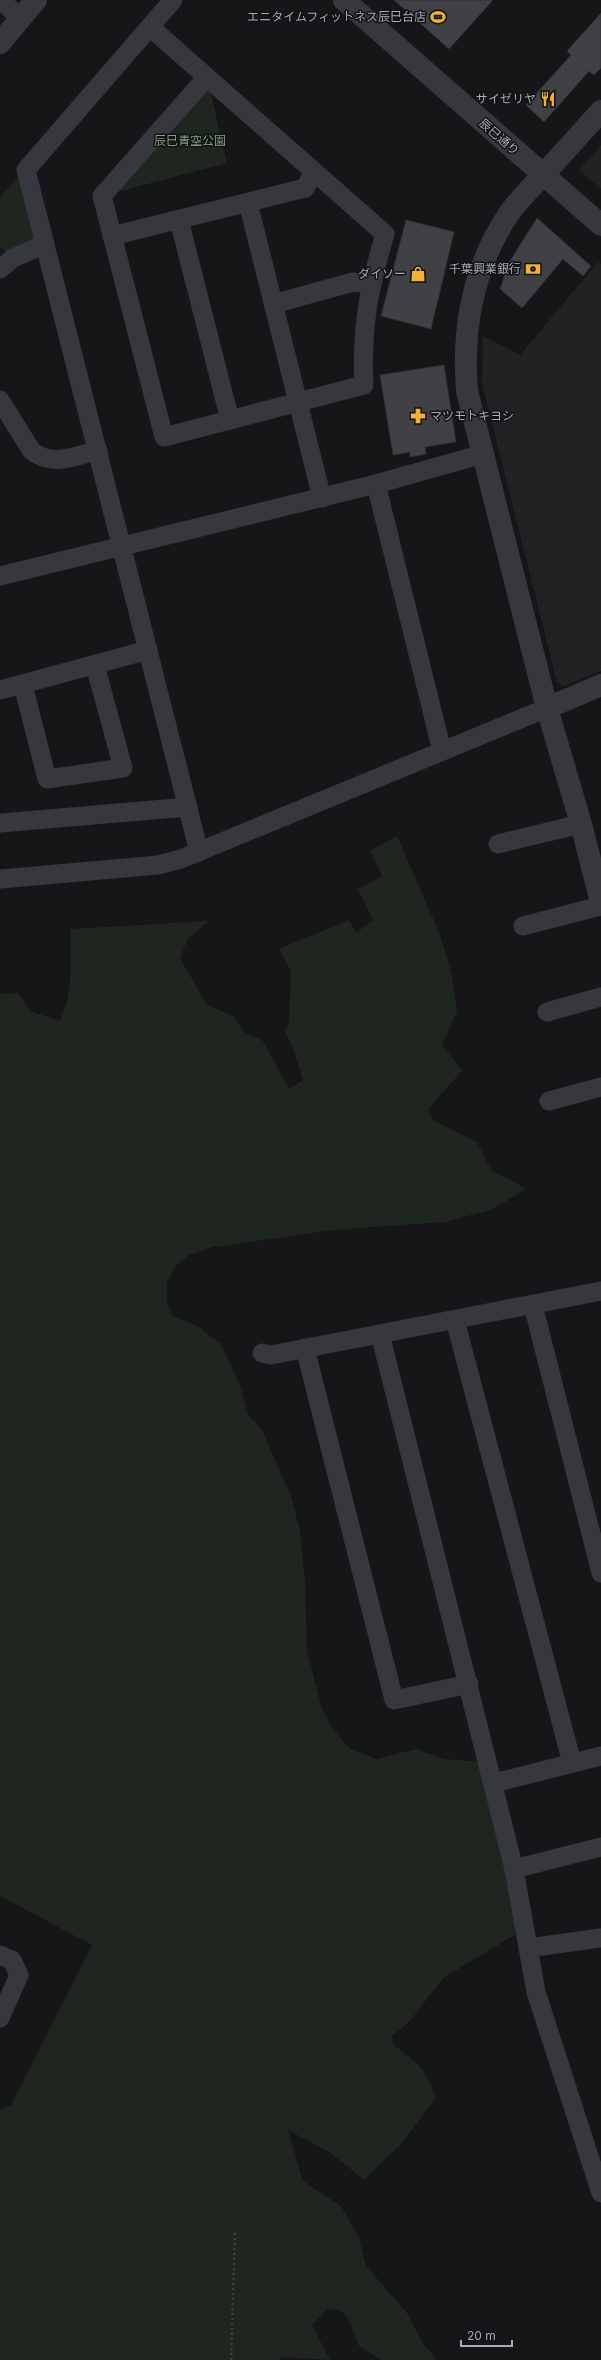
<svg xmlns="http://www.w3.org/2000/svg" width="601" height="2360" viewBox="0 0 601 2360" font-family="Inter,'Noto Sans JP',sans-serif">
  <style>
    .built { fill: #222225 }
    .green { fill: #1e261f }
    .building { fill: #404145; stroke: #303034 }
    .lines { fill: none; stroke-linecap: round; stroke-linejoin: round }
    .path { stroke: #3d3f44; stroke-width: 2.5; stroke-dasharray: 2 3; stroke-linecap: butt }
    .minor { stroke: #37383d; stroke-width: 19 }
    .tertiary { stroke: #37383d; stroke-width: 22 }
    .labels { text-anchor: middle; stroke-width: 3; stroke-linejoin: round; paint-order: stroke }
    .poi-label { font-size: 12px; fill: #a8adb8; stroke: #111113; text-anchor: end }
    .street-label { font-size: 12px; fill: #a8adb8; stroke: #111113 }
    .park-label { font-size: 12px; fill: #7fa381; stroke: #111113 }
  </style>
  <rect width="100%" height="100%" fill="#161618"/>
  <g class="built">
    <polygon points="601,145 601,189 579,170"/>
    <polygon points="598,262 601,264 601,671 564,686 557,682 482,384 483,336 520,355"/>
  </g>
  <g class="green">
    <polygon points="207,77 227,163 102,196"/>
    <polygon points="26,170 45,244 13,258 0,247 0,197"/>
    <path d="M397,836L439,932L452,975L457,1011L442,1045L462,1071L429,1108L433,1120L477,1142L491,1170L527,1189L490,1210L445,1222L333,1230L213,1247L189,1255L176,1266L167,1283V1301L173,1317L196,1325L221,1344L240,1385L248,1414L263,1432L291,1496L300,1531L305,1579L307,1651L322,1709L333,1729L350,1749L377,1759L416,1749L444,1759L483,1762L518,1933L443,1978L410,2021L392,2036L393,2044C418,2064 425,2066 436,2098L402,2143L364,2180L331,2153L288,2130L303,2181L341,2206L359,2238L366,2266L407,2313L422,2342L437,2360H381L359,2346L347,2316L340,2311L328,2309L312,2325L330,2360L283,2357L277,2360H0V2109L11,2105L92,1945L0,1896V994L18,993L30,1011L60,1021C74,991 70,960 70,929L209,921L188,938L180,958L207,1005L233,1016L244,1032L263,1041L289,1089L303,1080L293,1048L285,1031L289,1021L291,971L279,949L349,920L356,933L373,920L358,889L382,876L370,850Z"/>
  </g>
  <g class="building">
    <polygon points="394,0 493,0 449,49"/>
    <polygon points="601,13 601,68 594,75 589,71 544,122 526,105 571,55 567,51"/>
    <polygon points="537,218 591,266 583,276 563,259 522,308 500,289 510,261"/>
    <polygon points="406,220 454,232 431,329 381,316"/>
    <polygon points="444,365 456,442 425,447 426,454 410,457 410,452 393,455 380,375"/>
  </g>
  <g class="lines">
    <polyline class="path" points="231,2360 235,2230"/>
    <g class="minor">
      <polyline points="0,0 21,18"/>
      <polyline points="173,0 26,170 199,852"/>
      <path d="M150,27L385,234C369,287 361,329 364,385L164,437L102,196L207,77"/>
      <polyline points="248,203 322,498"/>
      <polyline points="179,220 230,420"/>
      <polyline points="112,236 305,188 314,172"/>
      <polyline points="0,269 13,258 45,244"/>
      <polyline points="273,304 353,282 370,284"/>
      <path d="M0,400L31,450C51,468 75,456 98,450"/>
      <polyline points="376,484 442,751"/>
      <polyline points="0,576 376,484 483,454"/>
      <polyline points="23,685 47,779 123,768 95,665"/>
      <polyline points="0,690 148,650"/>
      <polyline points="0,823 188,807"/>
      <polyline points="498,844 581,824"/>
      <polyline points="0,879 158,865 181,859 547,708"/>
      <polyline points="523,926 601,906"/>
      <polyline points="547,1012 601,997"/>
      <polyline points="549,1101 601,1087"/>
      <polyline points="533,1305 601,1573"/>
      <polyline points="455,1320 572,1763"/>
      <polyline points="380,1334 514,1869 536,1992 601,2193"/>
      <polyline points="305,1348 394,1700 469,1684"/>
      <polyline points="262,1353 271,1355 601,1291"/>
      <polyline points="494,1783 601,1756"/>
      <polyline points="514,1869 601,1847"/>
      <polyline points="528,1948 601,1938"/>
      <polyline points="0,1955 12,1960 19,1975 0,2018"/>
    </g>
    <g class="tertiary">
      <polyline points="344,0 601,225"/>
      <polyline points="0,43 36,0"/>
      <path d="M601,111C582,132 563,153 544,174C532,187 518,200 508,215C473,268 462,329 467,391L547,708L581,824L601,902"/>
      <polyline points="547,708 601,685"/>
    </g>
  </g>
  <defs>
    <g id="stadium-bare" transform="scale(1.2)"><path d="M0-5a6.5 5 0 1 0 0 10a6.5 5 0 1 0 0-10ZM-3.5-1.8h7v3.6h-7Z" fill="#f2b134" stroke="#111113" stroke-width="2.5" paint-order="stroke"/></g>
    <g id="restaurant-bare" transform="scale(1.2)"><path d="M-5-6h1v4h1v-4h1v4h1v-4h1v5L-1.5 .5V6h-2V.5L-5-1ZM5-6V6H3V1.5H1.5Q1.5-4 5-6Z" fill="#f2b134" stroke="#111113" stroke-width="2.5" paint-order="stroke"/></g>
    <g id="bank-bare" transform="scale(1.2)"><path d="M-6-4H6V4H-6ZM0-2.3a2.3 2.3 0 1 0 0 4.6a2.3 2.3 0 1 0 0-4.6Z" fill="#f2b134" stroke="#111113" stroke-width="2.5" paint-order="stroke"/></g>
    <g id="shop-bare" transform="scale(1.2)"><path d="M-5-2.5h2.3a2.7 3.5 0 0 1 5.4 0H5L5.5 6h-11ZM-1.5-2.5h3a1.5 2.3 0 0 0-3 0Z" fill="#f2b134" stroke="#111113" stroke-width="2.5" paint-order="stroke"/></g>
    <g id="pharmacy-bare" transform="scale(1.2)"><path d="M-2-6h4v4h4v4h-4v4h-4v-4h-4v-4h4Z" fill="#f2b134" stroke="#111113" stroke-width="2.5" paint-order="stroke"/></g>
  </defs>
  <g fill-rule="evenodd">
    <use href="#stadium-bare" x="438" y="17"/>
    <use href="#restaurant-bare" x="548" y="99"/>
    <use href="#bank-bare" x="533" y="269"/>
    <use href="#shop-bare" x="418" y="274"/>
    <use href="#pharmacy-bare" x="418" y="416"/>
  </g>
  <g class="labels">
    <g class="poi-label">
      <text x="426" y="21">エニタイムフィットネス辰巳台店</text>
      <text x="536" y="103">サイゼリヤ</text>
      <text x="521" y="273">千葉興業銀行</text>
      <text x="406" y="278">ダイソー</text>
      <text x="430" y="420" text-anchor="start">マツモトキヨシ</text>
    </g>
    <g class="street-label">
      <text transform="translate(499 137) rotate(41)" y="4">辰巳通り</text>
    </g>
    <g class="park-label">
      <text x="190" y="145">辰巳青空公園</text>
    </g>
  </g>
  <path d="M461 2340v6h51v-6" fill="none" stroke="#a8adb8" stroke-width="2"/>
  <text x="467" y="2340" font-size="12" fill="#a8adb8" stroke="#111113" stroke-width="3" paint-order="stroke">20 m</text>
</svg>
